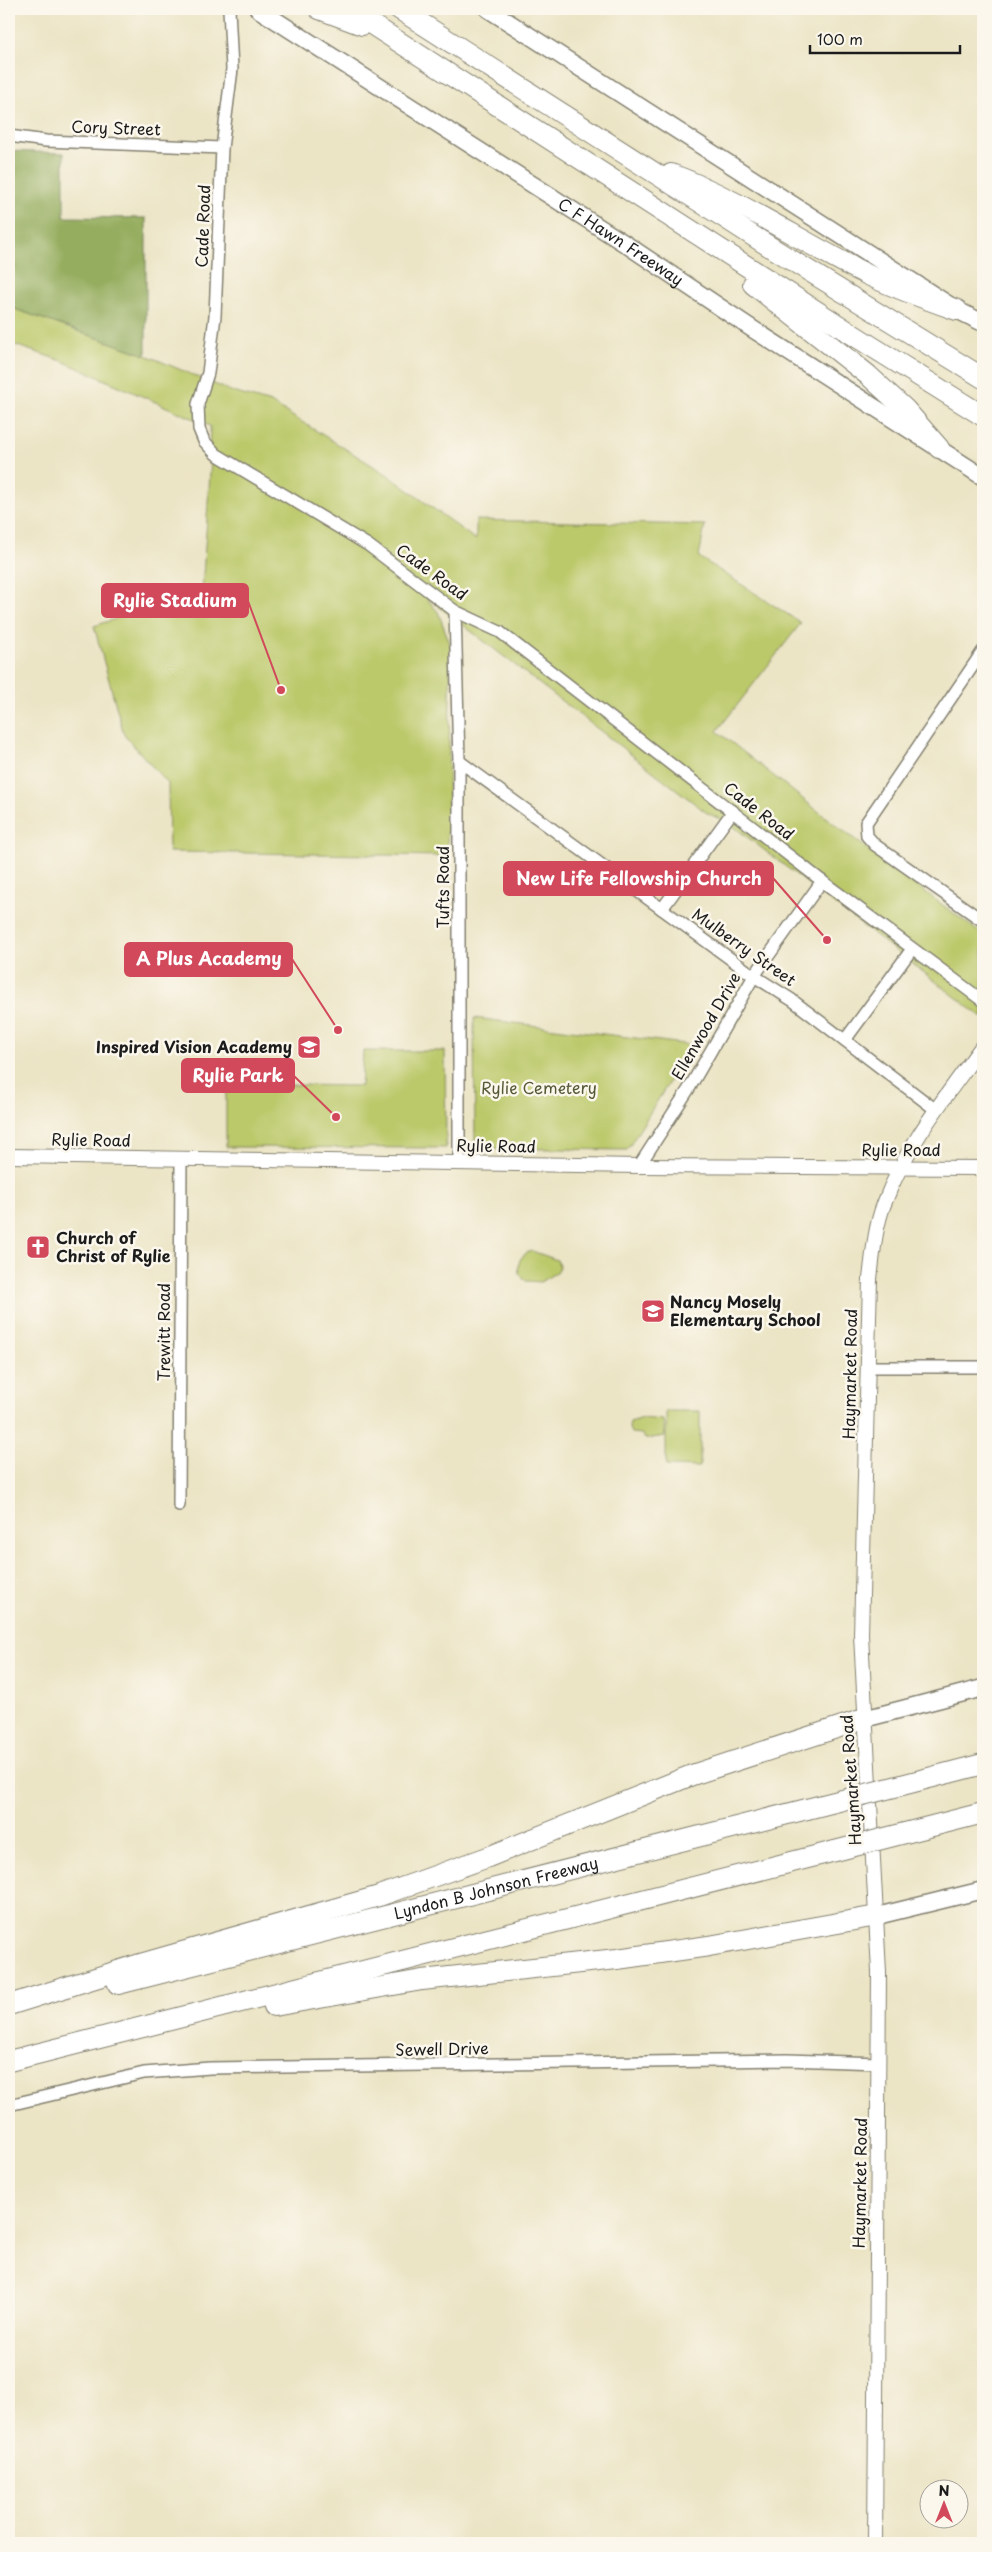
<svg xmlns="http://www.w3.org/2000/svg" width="992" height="2552" viewBox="0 0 992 2552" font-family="'Playpen Sans',sans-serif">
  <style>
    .green { fill: #bcc96a; stroke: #6c7243 }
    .forest { fill: #95ad5e; stroke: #58643d }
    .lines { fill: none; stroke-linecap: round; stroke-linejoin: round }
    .minor-casing { stroke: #848070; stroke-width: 14 }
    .tertiary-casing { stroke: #848070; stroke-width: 16 }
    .secondary-casing { stroke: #848070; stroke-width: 19 }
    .motorway-casing { stroke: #848070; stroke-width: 22 }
    .minor { stroke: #fff; stroke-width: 11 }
    .tertiary { stroke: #fff; stroke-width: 14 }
    .secondary { stroke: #fff; stroke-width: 16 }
    .motorway { stroke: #fff; stroke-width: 20 }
    .motorway-bridge-casing { stroke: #848070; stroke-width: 22; stroke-linecap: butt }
    .motorway-bridge { stroke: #fff; stroke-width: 20 }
    .labels { text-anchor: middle; stroke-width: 5; stroke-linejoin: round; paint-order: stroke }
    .street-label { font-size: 16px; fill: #1c1c1c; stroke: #fbf7ec }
    .poi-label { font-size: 16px; font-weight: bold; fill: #1c1c1c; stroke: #fbf7ec; text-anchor: start }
    .park-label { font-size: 16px; fill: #545937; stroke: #fbf7ec }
    .leader { fill: none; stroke: #d1495b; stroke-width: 2 }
    .callout-dot { fill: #d1495b; stroke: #fbf7ec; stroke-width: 2 }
    .callout { fill: #d1495b; stroke: #d1495b; stroke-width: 2 }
    .callout-label { font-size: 18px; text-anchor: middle; font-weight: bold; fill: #fff }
  </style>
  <rect width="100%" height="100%" fill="#fbf7ec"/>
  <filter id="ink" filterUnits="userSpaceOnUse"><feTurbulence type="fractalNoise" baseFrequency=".02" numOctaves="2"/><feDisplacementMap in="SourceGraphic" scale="10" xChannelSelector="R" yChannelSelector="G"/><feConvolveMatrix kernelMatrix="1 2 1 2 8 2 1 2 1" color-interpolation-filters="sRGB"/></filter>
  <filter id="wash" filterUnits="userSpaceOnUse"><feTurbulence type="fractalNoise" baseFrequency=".0096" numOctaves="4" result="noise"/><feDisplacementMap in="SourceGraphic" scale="20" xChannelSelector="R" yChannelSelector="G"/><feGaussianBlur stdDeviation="1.12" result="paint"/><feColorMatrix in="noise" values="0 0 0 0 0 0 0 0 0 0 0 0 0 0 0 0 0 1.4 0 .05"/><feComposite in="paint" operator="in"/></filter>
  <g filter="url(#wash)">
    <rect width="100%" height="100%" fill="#ebe4c5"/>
    <g class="green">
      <polygon points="9,307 146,355 233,392 271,403 388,475 476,540 476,520 705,525 699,557 801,623 717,731 833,823 983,935 983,1018 729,823 707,813 424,595 438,612 451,646 447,856 169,852 168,784 124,735 94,626 202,590 211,460 209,458 210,426 62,361 9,343"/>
      <polygon points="474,1018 692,1045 627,1150 478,1148 475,1144"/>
      <polygon points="363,1051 445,1051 446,1148 226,1147 226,1084 361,1086"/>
      <path d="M532,1251L557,1260L559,1265L558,1271L541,1282L526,1281L519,1273C517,1262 521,1254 532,1251Z"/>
      <polygon points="666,1411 700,1411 700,1467 666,1466"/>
      <polygon points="643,1418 663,1420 665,1436 645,1439 642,1434 631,1433 629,1428 630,1422"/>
    </g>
    <polygon class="forest" points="9,151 64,153 64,217 146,218 146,355 9,307"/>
  </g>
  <g filter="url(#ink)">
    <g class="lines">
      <g class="minor-casing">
        <g id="minor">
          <polyline points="229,9 232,69 222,148 215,316 208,373 198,404 199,429 204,441 216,454 368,545 455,611 500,632 822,881 983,1001"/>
          <polyline points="9,136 46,141 222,148"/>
          <polyline points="455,611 459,761 459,1163"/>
          <polyline points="983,651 866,823 867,836 875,845 983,921"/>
          <polyline points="459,761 754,976 792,1000 936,1110"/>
          <polyline points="662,909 733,811"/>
          <polyline points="845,1040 912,949"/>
          <polyline points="639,1166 690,1087 754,976 822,881"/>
          <polyline points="867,1367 983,1367"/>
          <polyline points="179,1505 181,1159"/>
          <polyline points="9,2105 144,2073 210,2068 787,2060 879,2063"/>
        </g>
      </g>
      <g class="tertiary-casing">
        <g id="tertiary">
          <polyline points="9,1156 639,1166 983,1168"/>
          <path d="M875,2543L879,1972L861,1635L870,1279C873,1254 875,1227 884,1204C906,1145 947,1095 983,1045"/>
        </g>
      </g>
      <g class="secondary-casing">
        <g id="secondary">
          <path id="s1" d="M258,9L627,245L751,328L983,477"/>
          <polyline points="488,9 957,310 983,323"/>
          <polyline points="864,1719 983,1688"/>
          <polyline points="877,1916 983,1890"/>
        </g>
      </g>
      <g class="motorway-casing">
        <g id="motorway">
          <polyline points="319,9 362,25"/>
          <polyline points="348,9 855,336 983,416"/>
          <polyline points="399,9 775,250 983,378"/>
          <path d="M671,174C739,199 800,241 864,273C894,288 925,299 957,310"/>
          <polyline points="753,284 868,375 905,409 939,448"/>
          <polyline points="898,1786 983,1764"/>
          <polyline points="905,1833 983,1813"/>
          <path id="s2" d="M118,1984L807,1809"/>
          <polyline points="9,2005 140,1964 379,1896 488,1857 692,1775 864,1719"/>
          <polyline points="274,2006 422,1980 617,1959 709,1946 877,1916"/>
          <polyline points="9,2061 835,1851"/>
        </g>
      </g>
      <use href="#minor" class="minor"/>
      <use href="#tertiary" class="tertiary"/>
      <use href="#secondary" class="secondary"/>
      <use href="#motorway" class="motorway"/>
      <g class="motorway-bridge-casing">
        <g id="motorway-bridge">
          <polyline points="807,1809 898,1786"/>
          <polyline points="835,1851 905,1833"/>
        </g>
      </g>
      <use href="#motorway-bridge" class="motorway-bridge"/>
    </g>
  </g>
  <defs>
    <g id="school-square" transform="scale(1.25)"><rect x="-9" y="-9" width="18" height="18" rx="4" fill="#d1495b" stroke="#fbf7ec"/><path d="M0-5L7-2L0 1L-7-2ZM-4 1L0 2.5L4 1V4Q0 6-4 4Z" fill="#fff"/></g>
    <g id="church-square" transform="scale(1.25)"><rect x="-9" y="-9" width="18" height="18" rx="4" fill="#d1495b" stroke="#fbf7ec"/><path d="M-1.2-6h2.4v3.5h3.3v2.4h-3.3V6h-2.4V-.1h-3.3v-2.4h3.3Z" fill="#fff"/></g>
  </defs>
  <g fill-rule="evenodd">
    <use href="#school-square" x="309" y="1047"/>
    <use href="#church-square" x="38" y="1247"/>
    <use href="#school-square" x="653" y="1311"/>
  </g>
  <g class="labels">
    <g class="street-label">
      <text transform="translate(116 128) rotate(2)" y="6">Cory Street</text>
      <text transform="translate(203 226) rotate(-88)" y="6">Cade Road</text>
      <text dy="6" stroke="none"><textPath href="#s1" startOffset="431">C F Hawn Freeway</textPath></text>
      <text transform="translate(432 572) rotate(36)" y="6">Cade Road</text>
      <text transform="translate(759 811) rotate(38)" y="6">Cade Road</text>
      <text transform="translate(443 887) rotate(-90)" y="6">Tufts Road</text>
      <text transform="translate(744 947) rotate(35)" y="6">Mulberry Street</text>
      <text transform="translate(706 1026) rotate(-60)" y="6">Ellenwood Drive</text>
      <text transform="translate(91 1140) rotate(1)" y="6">Rylie Road</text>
      <text transform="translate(496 1146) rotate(1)" y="6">Rylie Road</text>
      <text x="901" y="1156">Rylie Road</text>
      <text transform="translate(164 1332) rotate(-90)" y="6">Trewitt Road</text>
      <text transform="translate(850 1374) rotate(-89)" y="6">Haymarket Road</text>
      <text transform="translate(851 1780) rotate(-94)" y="6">Haymarket Road</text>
      <text dy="6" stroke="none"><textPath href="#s2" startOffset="390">Lyndon B Johnson Freeway</textPath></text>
      <text transform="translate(442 2049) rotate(-1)" y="6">Sewell Drive</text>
      <text transform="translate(860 2183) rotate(-89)" y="6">Haymarket Road</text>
    </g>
    <g class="poi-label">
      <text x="292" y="1053" text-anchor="end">Inspired Vision Academy</text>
      <text x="56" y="1244">Church of<tspan x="56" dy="18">Christ of Rylie</tspan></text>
      <text x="670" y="1308">Nancy Mosely<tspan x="670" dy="18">Elementary School</tspan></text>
    </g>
    <g class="park-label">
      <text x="539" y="1094">Rylie Cemetery</text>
    </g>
  </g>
  <path class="leader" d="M281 690L248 601M827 940L773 878M338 1030L292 959M336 1117L294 1076"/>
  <g class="callout-dot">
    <circle cx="281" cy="690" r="5"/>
    <circle cx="827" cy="940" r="5"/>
    <circle cx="338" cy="1030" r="5"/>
    <circle cx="336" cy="1117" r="5"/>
  </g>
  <g class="callout">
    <rect x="102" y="584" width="146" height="33" rx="5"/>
    <rect x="504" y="862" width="269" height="33" rx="5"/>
    <rect x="125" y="943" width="167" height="33" rx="5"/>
    <rect x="182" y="1059" width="112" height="33" rx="5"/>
  </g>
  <g class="callout-label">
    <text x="175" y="607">Rylie Stadium</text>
    <text x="639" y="885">New Life Fellowship Church</text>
    <text x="209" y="965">A Plus Academy</text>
    <text x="238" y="1082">Rylie Park</text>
  </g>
  <rect width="992" height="2552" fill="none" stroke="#fbf7ec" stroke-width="30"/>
  <g transform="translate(944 2504)"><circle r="24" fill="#fbf7ec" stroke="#a29f99"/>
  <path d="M0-4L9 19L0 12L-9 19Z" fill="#d1495b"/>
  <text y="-8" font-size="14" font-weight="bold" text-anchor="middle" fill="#1c1c1c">N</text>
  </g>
  <path d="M810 45v8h150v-8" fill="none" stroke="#1c1c1c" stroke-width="2.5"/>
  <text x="817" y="45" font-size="15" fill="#1c1c1c" stroke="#fbf7ec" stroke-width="4" paint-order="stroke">100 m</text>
</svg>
